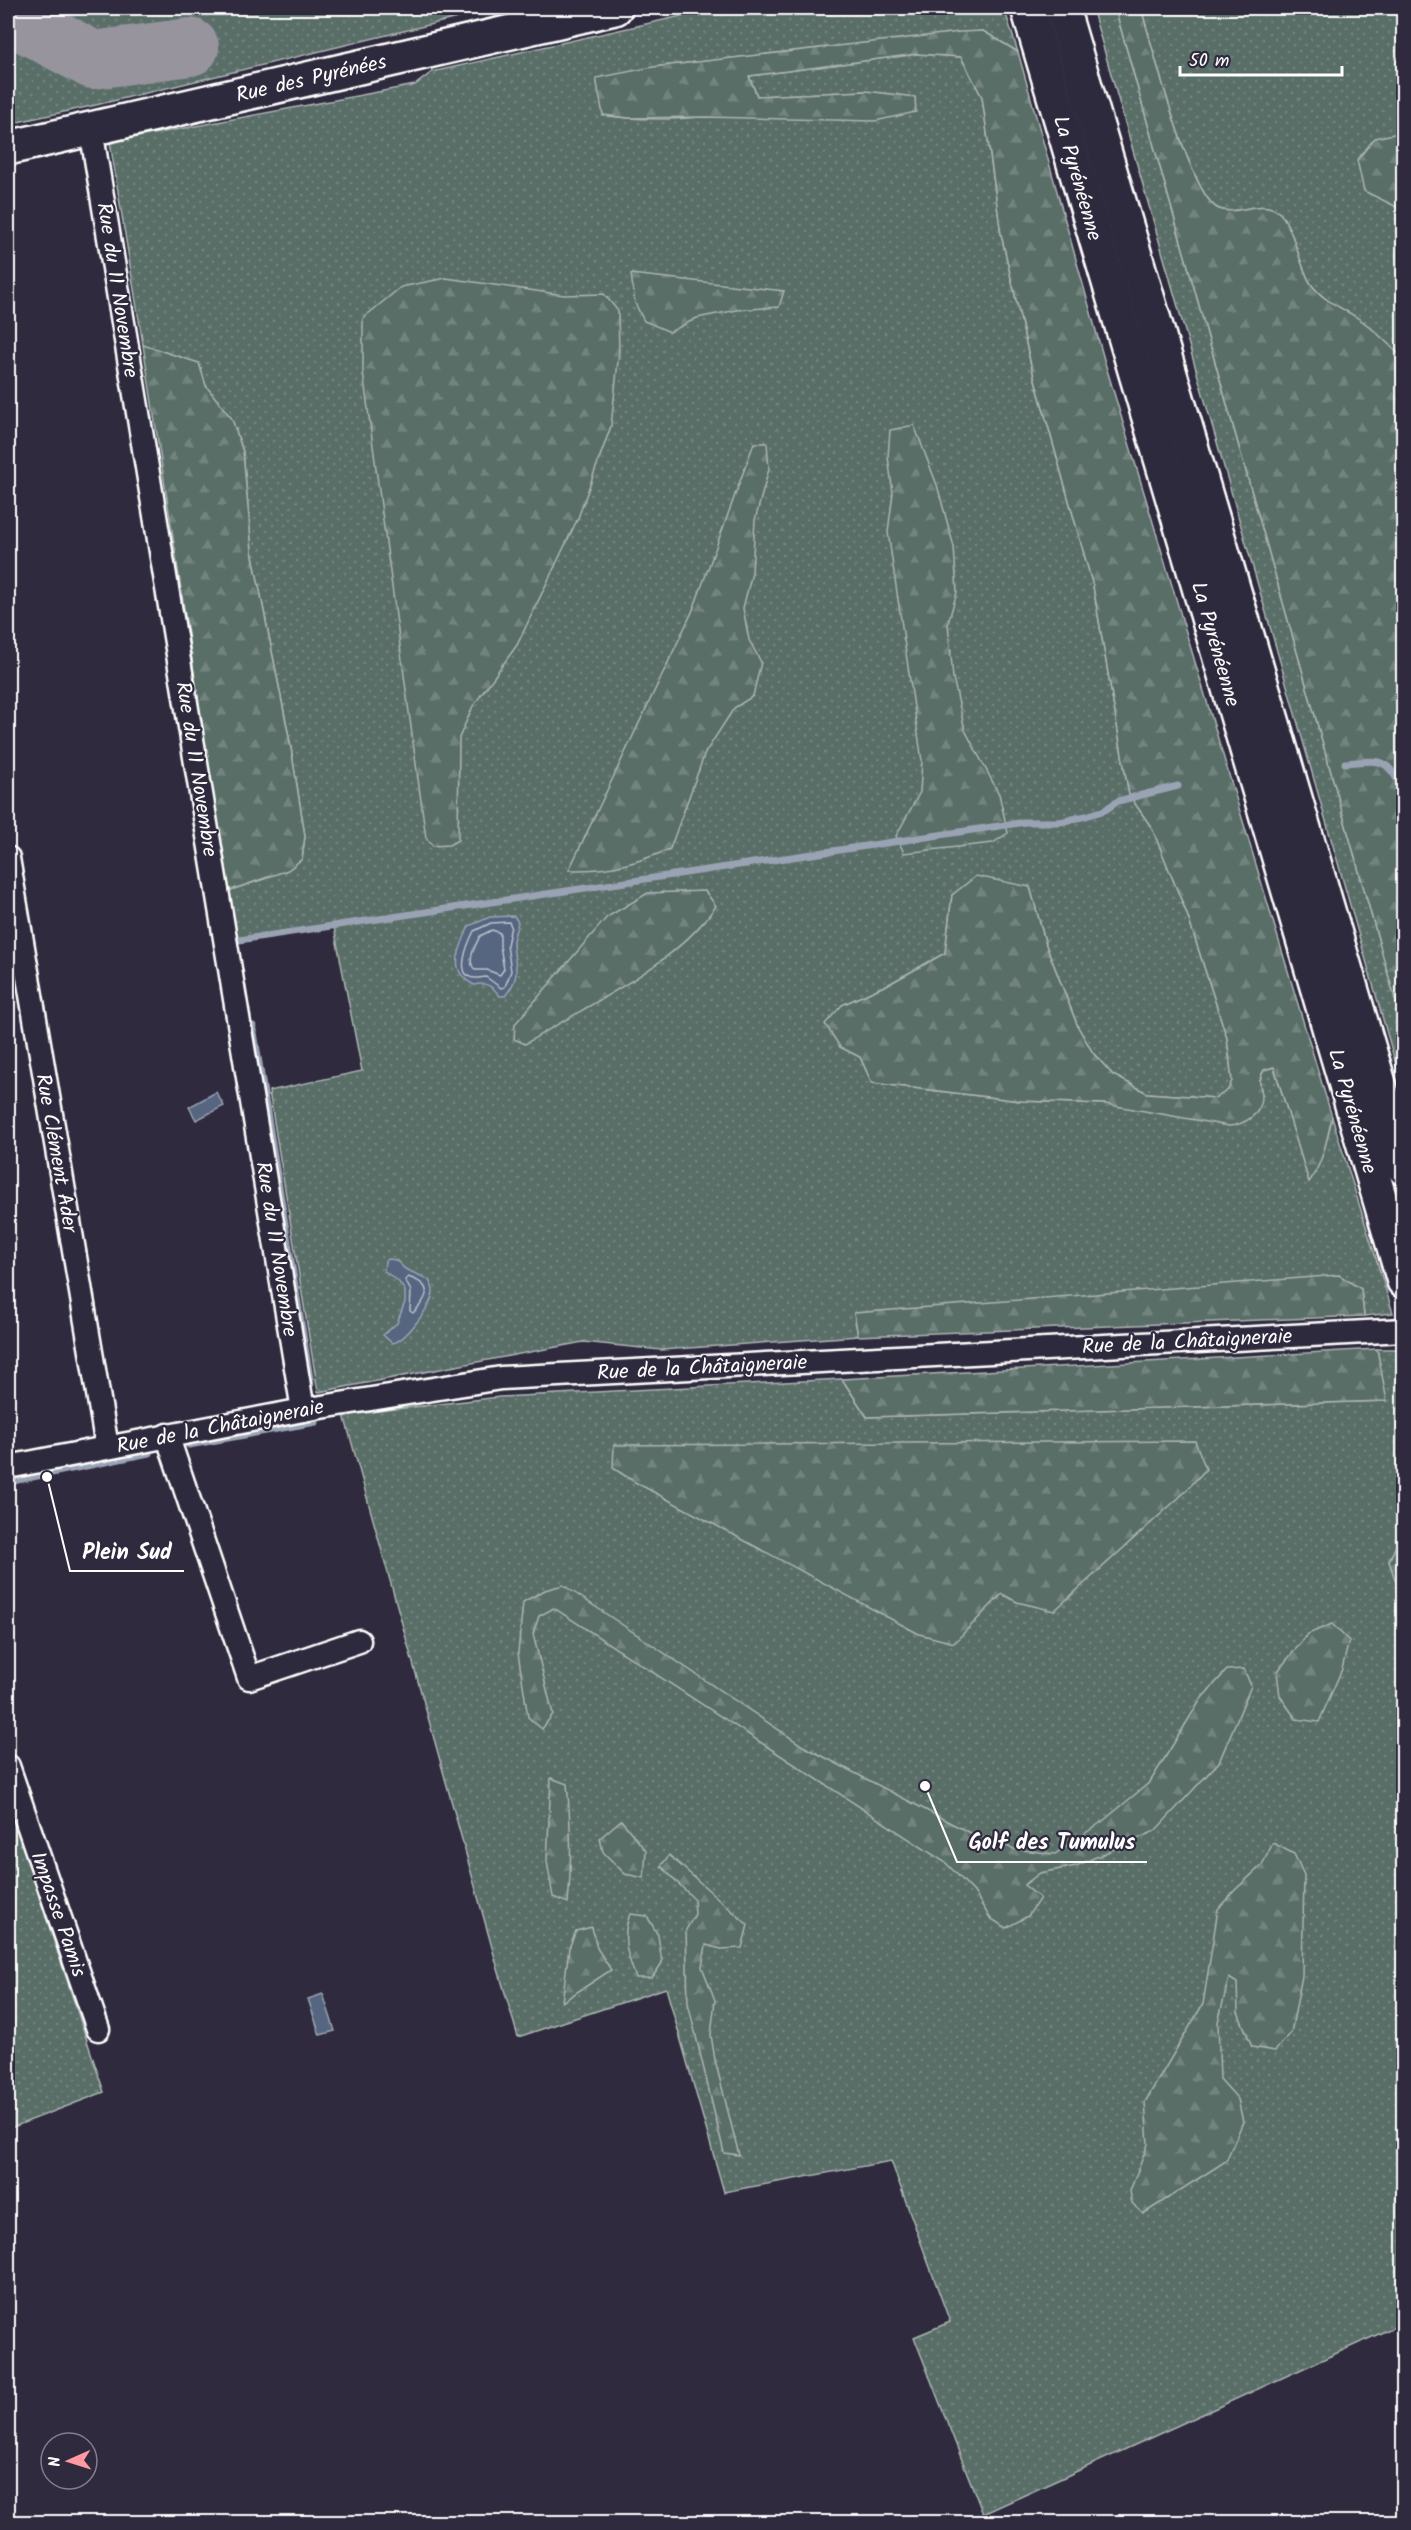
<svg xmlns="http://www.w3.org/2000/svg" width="1411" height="2530" viewBox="0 0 1411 2530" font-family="Kalam,sans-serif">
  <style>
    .grass { fill: url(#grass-dots); stroke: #acb6b4; stroke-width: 1.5 }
    .forest { fill: url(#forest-firs); stroke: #acb6b4; stroke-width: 1.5 }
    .water { fill: #566680; stroke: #9aa3b3; stroke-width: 1.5 }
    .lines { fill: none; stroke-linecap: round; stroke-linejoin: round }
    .shore { stroke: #bbc2cc; stroke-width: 1.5 }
    .stream { stroke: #9aa3b3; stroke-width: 7 }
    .taxiway { stroke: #97949e; stroke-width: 58 }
    .street-casing { stroke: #fff; stroke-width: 27 }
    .primary-casing { stroke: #fff; stroke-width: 38 }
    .highway-casing { stroke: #fff; stroke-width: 38 }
    .street { stroke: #2f2a3d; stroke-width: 22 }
    .primary { stroke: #2f2a3d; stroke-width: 33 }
    .highway { stroke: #2f2a3d; stroke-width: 33 }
    .labels { text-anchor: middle; stroke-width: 4.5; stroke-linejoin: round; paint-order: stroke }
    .street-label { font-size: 21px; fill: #fff; stroke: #2f2a3d }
    .leader { fill: none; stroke: #fff; stroke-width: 2 }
    .callout-dot { fill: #fff; stroke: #2f2a3d; stroke-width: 2 }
    .callout-label { font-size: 22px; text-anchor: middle; font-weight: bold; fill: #fff; stroke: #2f2a3d; stroke-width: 4.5; stroke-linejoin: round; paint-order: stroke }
  </style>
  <defs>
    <pattern id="grass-dots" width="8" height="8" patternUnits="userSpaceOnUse" patternTransform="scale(1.5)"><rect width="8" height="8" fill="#5a6e68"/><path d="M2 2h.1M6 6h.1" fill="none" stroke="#73847f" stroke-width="1.8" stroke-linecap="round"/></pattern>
    <pattern id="forest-firs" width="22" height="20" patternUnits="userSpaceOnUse" patternTransform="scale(1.5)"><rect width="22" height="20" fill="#5a6e68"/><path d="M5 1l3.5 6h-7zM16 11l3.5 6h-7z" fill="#73847f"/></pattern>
  </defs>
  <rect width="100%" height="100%" fill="#2f2a3d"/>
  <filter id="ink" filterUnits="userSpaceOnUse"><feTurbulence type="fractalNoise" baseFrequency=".0167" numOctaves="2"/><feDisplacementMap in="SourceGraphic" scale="12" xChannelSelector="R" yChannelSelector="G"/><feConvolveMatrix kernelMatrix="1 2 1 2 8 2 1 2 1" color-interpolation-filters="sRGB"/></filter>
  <g filter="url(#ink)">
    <g class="grass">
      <polygon points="8,8 499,8 96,105 8,124"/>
      <path d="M717,8H1004L1018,52L983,31L653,67L603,115C684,129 785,104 866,91L757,96L749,76L917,54L961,57L982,97L1001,234L1031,365L1093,586L1129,795L1152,828L1187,914L1227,1038L1232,1081L1228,1090L1216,1098L1147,1093L1113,1075L1093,1053L1078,1027L1046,945L1030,887L952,895L945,953L891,983L842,1005L840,1047L860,1057L872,1083L1021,1101L1105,1104L1250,1119C1254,1113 1261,1106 1261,1098C1262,1087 1257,1082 1264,1070L1274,1067L1309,1181C1323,1163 1327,1138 1332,1117L1393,1313L1364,1316L1361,1289L854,1313L858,1336L661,1350L583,1342L318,1392L269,1091L362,1071L334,927L235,943L228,891L264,879L302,859L305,836L290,742L252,551L243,452L232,419L206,386L199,363L143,345L110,142L415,85L432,72Z"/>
      <polygon points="1092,8 1115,8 1403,1027 1403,1089"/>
      <path d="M1141,8H1403V358C1391,347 1379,334 1366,324C1349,310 1325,304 1311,284C1299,267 1293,222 1277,211C1261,199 1236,216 1219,209C1190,198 1151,41 1141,8Z"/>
      <polygon points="1377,1349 1403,1349 1404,1352 1403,1447 1397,1460 1403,1500 1403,1531 1389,1561 1404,1603 1403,2323 983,2514 914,2337 950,2322 891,2161 724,2192 666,1988 518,2037 498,1969 344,1415 500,1397 842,1379 867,1417 1386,1401"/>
      <polygon points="8,1802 104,2092 8,2129"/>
    </g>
    <g class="forest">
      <path d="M1115,8H1141C1151,41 1190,198 1219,209C1236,216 1261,199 1277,211C1293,222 1299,267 1311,284C1325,304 1349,310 1366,324C1379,334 1391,347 1403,358V1027Z"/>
      <path d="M983,31L1018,52L1105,363L1332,1117C1327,1139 1323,1163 1309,1182L1274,1067L1264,1070C1256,1082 1262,1086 1262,1097C1262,1115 1243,1125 1229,1126L1105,1104L1021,1101L872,1083L860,1057L840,1047L825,1024L842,1005L891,983L945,953L952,895L976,876L1030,887L1046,945L1078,1027L1093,1053L1113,1075L1147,1093L1216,1098L1228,1090L1232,1081L1227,1038L1187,914L1152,828L1129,795L1093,586L1031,365L1001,234L982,97L961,57L917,54L749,76L757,96L866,91L915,97L916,112L875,121L706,117L629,118L603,115L596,78L653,67L960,32Z"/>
      <polygon points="1403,132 1404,132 1403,210 1364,191 1357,160 1375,138"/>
      <polygon points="631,274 784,291 779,307 737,310 697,318 670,332 644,321 635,303"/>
      <polygon points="446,278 564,295 604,294 618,311 619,352 611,426 578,518 517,645 473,706 459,738 458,840 449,845 433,846 426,838 363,372 363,318 401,287"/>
      <polygon points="143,345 199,363 206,386 232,419 243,452 252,551 290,742 305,836 302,859 288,870 228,891"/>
      <polygon points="914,425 937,485 954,547 957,592 948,623 953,678 965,730 999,794 1008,833 993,843 904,853 896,836 920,792 922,761 888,532 893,493 888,457 890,430"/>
      <path d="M754,443H767L769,469L755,520L752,573L743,608L749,640L761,662L753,696L734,708L705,753L670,849C635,864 608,871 569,870L693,610Z"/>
      <path d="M705,891L716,906C672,969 589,1003 525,1044L514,1039L515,1024L607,917L648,893Z"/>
      <polygon points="1339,1275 1361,1289 1364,1316 858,1336 854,1313"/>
      <polygon points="1377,1349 1387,1401 867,1417 842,1379"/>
      <polygon points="1195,1441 1206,1469 1184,1493 1054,1611 1017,1602 1002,1594 954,1643 919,1634 633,1481 613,1468 614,1445"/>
      <polygon points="1403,1531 1404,1531 1403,1603 1389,1561"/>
      <polygon points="563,1585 803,1746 968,1832 1014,1849 1055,1854 1103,1821 1150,1782 1201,1699 1227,1670 1244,1669 1251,1686 1219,1762 1155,1831 1076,1866 1040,1873 1024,1885 1040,1898 1028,1916 1006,1928 990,1918 974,1892 946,1863 554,1608 539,1616 533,1634 553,1714 542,1729 528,1717 518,1653 523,1602 545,1590"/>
      <polygon points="1332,1624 1349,1641 1342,1669 1319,1722 1296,1719 1280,1696 1277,1672 1308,1634"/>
      <path d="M551,1778L567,1784C571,1824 572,1863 568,1903L553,1897L547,1861Z"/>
      <polygon points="621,1820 646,1851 644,1878 625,1874 603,1852 600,1838"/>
      <polygon points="1273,1843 1294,1854 1304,1875 1302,1976 1291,2033 1275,2051 1252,2047 1238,2012 1237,1983 1229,1978 1218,2022 1220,2079 1238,2099 1243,2122 1226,2161 1143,2214 1132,2203 1130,2191 1148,2144 1145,2102 1203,2004 1218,1909 1235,1890 1262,1865"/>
      <polygon points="669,1855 748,1925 742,1948 721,1949 706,1945 702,1967 715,2000 711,2035 715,2060 739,2155 724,2153 688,2003 686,1930 695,1914 694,1899 661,1866"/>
      <path d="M630,1914L647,1916L658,1935L662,1963L652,1978H636C627,1955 621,1937 630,1914Z"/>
      <polygon points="592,1927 597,1948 611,1970 562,2002 569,1948 576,1931"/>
    </g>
    <g class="water">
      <path d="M514,916L518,922C517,929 514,934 513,941C513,964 524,973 505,996H500C492,986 487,982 474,985C446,970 460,949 469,926L490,917Z"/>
      <polygon points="216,1092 224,1106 196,1120 189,1107"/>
      <path d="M388,1259L396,1260L405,1269L428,1279C431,1283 433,1286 433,1292C432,1305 405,1342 392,1343L383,1335L397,1323L405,1302V1291L398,1281L384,1271L385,1261Z"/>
      <polygon points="323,1994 335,2031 320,2035 308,1999"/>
    </g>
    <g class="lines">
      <g class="shore">
        <path d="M509,922L511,926L507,945L511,971L505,987L501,988L486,977C483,977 480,978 476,978C452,978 469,941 474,931L491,923Z"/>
        <path d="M492,930L500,933V946L504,969L500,975L487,970H475C466,960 475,947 480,936Z"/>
        <path d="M408,1277C433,1285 430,1296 413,1313L410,1311L411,1291L405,1280Z"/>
      </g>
      <g class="stream">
        <path d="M1345,763C1382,760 1386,756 1404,792"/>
        <polyline points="239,940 1026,822 1060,822 1086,816 1105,810 1118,801 1178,786"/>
        <polyline points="253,1026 311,1384"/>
        <polyline points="189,1445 316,1422"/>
        <polyline points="8,1482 149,1453"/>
      </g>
      <polyline class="taxiway" points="21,8 26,24 93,60 190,47"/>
      <g class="street-casing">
        <g id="street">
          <polyline points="91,129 303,1410"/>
          <polyline points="8,858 107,1447"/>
          <polyline points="167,1435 249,1678 359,1641"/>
          <polyline points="8,1467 303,1410 501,1378 1404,1330"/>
          <polyline points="8,1766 98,2029"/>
        </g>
      </g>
      <g class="primary-casing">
        <polyline id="primary" points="8,148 615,8"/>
      </g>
      <g class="highway-casing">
        <g id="highway">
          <polyline points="1028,8 1404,1281"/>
          <polyline points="1062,8 1404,1168"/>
        </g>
      </g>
      <use href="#street" class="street"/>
      <use href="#primary" class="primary"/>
      <use href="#highway" class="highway"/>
    </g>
  </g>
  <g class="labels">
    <g class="street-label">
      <text transform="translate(311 78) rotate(-13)" y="7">Rue des Pyrénées</text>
      <text transform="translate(1078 178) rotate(74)" y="7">La Pyrénéenne</text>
      <text transform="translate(118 290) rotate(81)" y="7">Rue du 11 Novembre</text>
      <text transform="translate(1216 644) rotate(74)" y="7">La Pyrénéenne</text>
      <text transform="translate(197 769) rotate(81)" y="7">Rue du 11 Novembre</text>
      <text transform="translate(1353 1111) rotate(74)" y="7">La Pyrénéenne</text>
      <text transform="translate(57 1153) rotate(80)" y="7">Rue Clément Ader</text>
      <text transform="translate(277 1249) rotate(81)" y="7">Rue du 11 Novembre</text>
      <text transform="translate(1187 1341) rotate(-3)" y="7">Rue de la Châtaigneraie</text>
      <text transform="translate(702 1367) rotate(-3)" y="7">Rue de la Châtaigneraie</text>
      <text transform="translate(220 1426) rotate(-11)" y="7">Rue de la Châtaigneraie</text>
      <text transform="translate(59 1914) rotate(71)" y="7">Impasse Pamis</text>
    </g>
  </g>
  <path class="leader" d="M47 1477L70 1571H184M925 1786L957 1862H1147"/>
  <g class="callout-dot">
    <circle cx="47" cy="1477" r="6"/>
    <circle cx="925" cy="1786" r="6"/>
  </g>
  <g class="callout-label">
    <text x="127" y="1559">Plein Sud</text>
    <text x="1052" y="1849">Golf des Tumulus</text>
  </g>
  <rect width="1411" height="2530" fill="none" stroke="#2f2a3d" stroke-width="30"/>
  <rect x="15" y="15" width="1381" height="2500" fill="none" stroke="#fff" stroke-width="2" filter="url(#ink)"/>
  <g transform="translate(69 2461) rotate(267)"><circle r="28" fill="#2f2a3d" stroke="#827f8b" stroke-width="1.5"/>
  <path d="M0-4.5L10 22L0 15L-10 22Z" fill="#ff9aa2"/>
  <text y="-9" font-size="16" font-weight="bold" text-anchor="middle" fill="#ffffff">N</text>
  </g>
  <path d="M1180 66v9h162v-9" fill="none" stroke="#ffffff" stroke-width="3"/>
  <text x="1189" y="66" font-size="18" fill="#ffffff" stroke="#2f2a3d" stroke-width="4.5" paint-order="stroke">50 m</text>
</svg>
